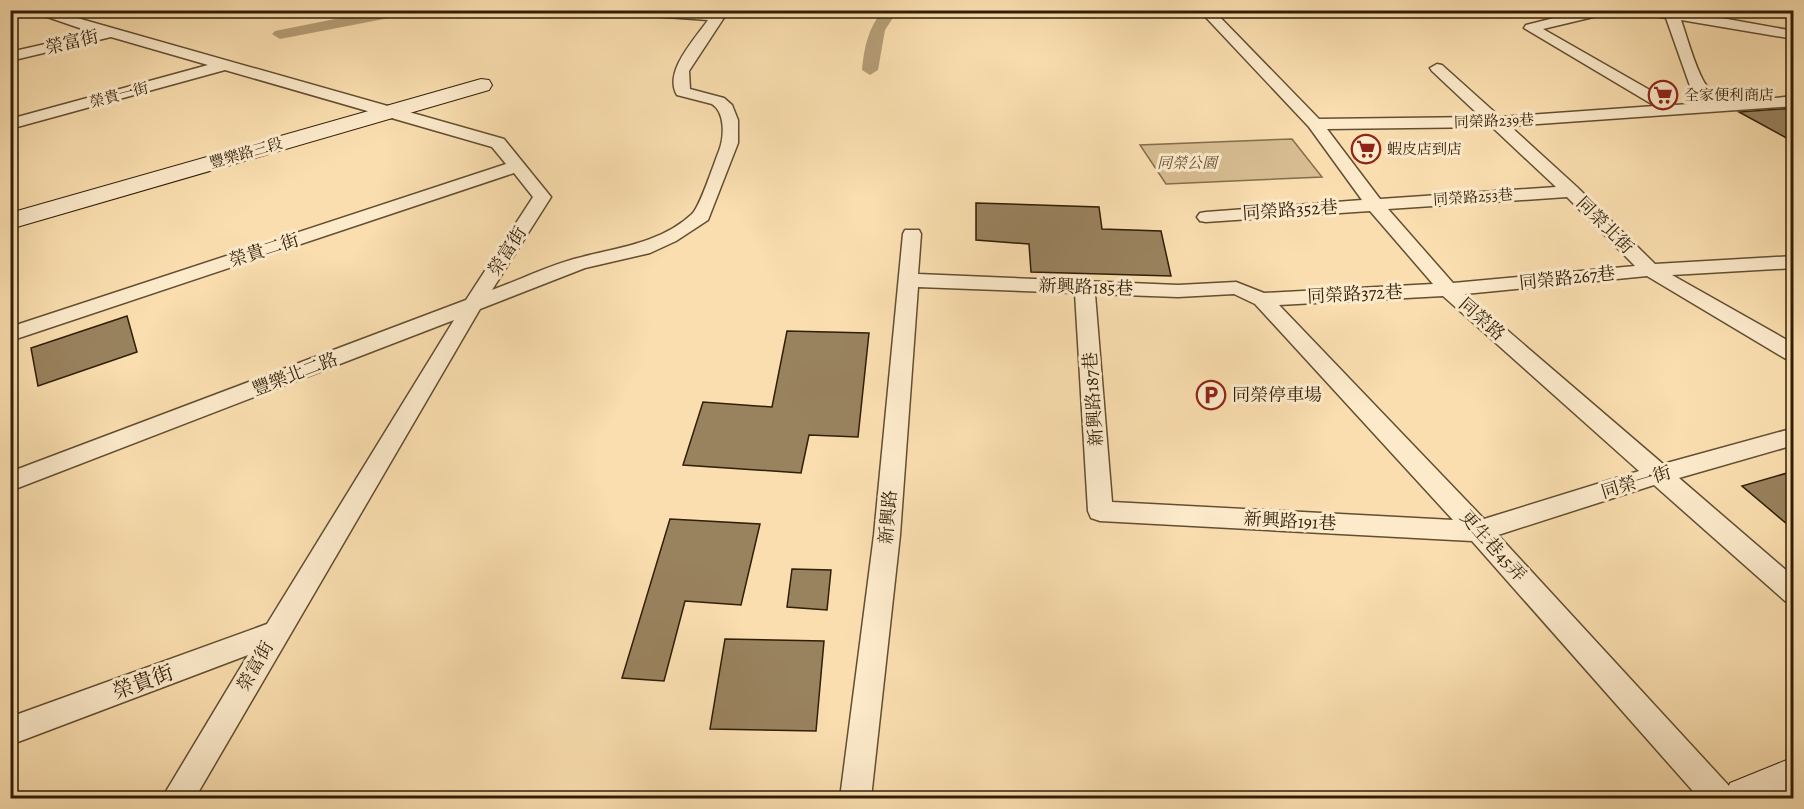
<svg xmlns="http://www.w3.org/2000/svg" width="1804" height="809" viewBox="0 0 1804 809" font-family="Alegreya,'Noto Serif TC',serif">
  <style>
    .green { fill: #d8bd92; stroke: #846e4c; stroke-width: 1.5 }
    .lines { fill: none; stroke-linecap: round; stroke-linejoin: round }
    .canal { fill: #b59d76; fill-rule: evenodd }
    .building { fill: #99825e; stroke: #301e07; stroke-width: 1.5 }
    .street-casing { stroke: #624e31; stroke-width: 3 }
    .secondary-casing { stroke: #301e07; stroke-width: 2 }
    .street { fill: #fceacb; fill-rule: evenodd }
    .secondary { fill: #fceacb; fill-rule: evenodd }
    .labels { text-anchor: middle; stroke-width: 6; stroke-linejoin: round; paint-order: stroke }
    .far-street-label { font-size: 15px; fill: #301e07; stroke: #fceacb }
    .far-poi-label { font-size: 15px; fill: #301e07; stroke: #fceacb; text-anchor: start }
    .far-park-label { font-size: 15px; font-style: italic; fill: #624e31; stroke: #fceacb }
    .street-label { font-size: 18px; fill: #301e07; stroke: #fceacb }
    .poi-label { font-size: 18px; fill: #301e07; stroke: #fceacb; text-anchor: start }
    .near-street-label { font-size: 21px; fill: #301e07; stroke: #fceacb }
  </style>
  <rect width="100%" height="100%" fill="#fadeaf"/>
  <filter id="stains"><feTurbulence type="fractalNoise" baseFrequency=".00333" numOctaves="4"/><feColorMatrix values="0 0 0 0 .2 0 0 0 0 .09 0 0 0 0 .02 0 0 0 .5 -.17"/></filter>
  <radialGradient id="worn" r=".72"><stop offset=".6" stop-color="#630" stop-opacity="0"/><stop offset="1" stop-color="#630" stop-opacity=".3"/></radialGradient>
  <polygon class="green" points="1292,139 1322,177 1166,184 1140,145"/>
  <g class="lines">
    <g class="canal">
      <polygon points="380,10 417,10 410,14 280,39 272,34 275,31"/>
      <path d="M883,10H898L885,30L878,70L870,75L862,70C864,48 868,28 883,10Z"/>
    </g>
  </g>
  <g class="building">
    <polygon points="1794,108 1794,142 1739,112"/>
    <polygon points="976,203 1099,207 1102,229 1161,231 1171,276 1031,272 1029,244 976,240"/>
    <polygon points="127,316 137,352 38,386 31,348"/>
    <polygon points="787,331 869,333 858,437 809,435 801,473 683,465 703,402 772,407"/>
    <polygon points="1794,471 1794,530 1742,486"/>
    <polygon points="670,519 760,524 741,605 685,601 664,681 622,678"/>
    <polygon points="792,569 831,570 827,610 787,607"/>
    <polygon points="725,639 824,641 816,731 710,729"/>
  </g>
  <g class="lines">
    <g class="street-casing">
      <g id="street">
        <path d="M27,10H49L504,139L551,197L492,290C519,280 546,267 574,259C614,248 660,244 692,214C700,207 714,163 719,151C724,138 726,113 712,104L677,95C663,72 695,39 708,20L623,14L617,10L713,13L715,10H729L689,71L690,89L724,98L732,105L738,120V143L708,220L676,241L650,253L585,268L480,309L195,798H162L248,655L10,745V717L267,624L454,320L10,491V472L466,300L533,197L514,173L10,341V327L506,164L492,147L225,70L10,129V119L208,65L111,37L10,61V52L94,33Z"/>
        <path d="M1199,10H1213L1319,119L1481,117L1432,71L1430,68L1437,64L1442,65L1500,117L1655,106L1524,28L1526,25L1586,10H1611L1610,13L1543,29L1676,105L1711,102L1690,86L1666,18L1639,13L1638,10H1677L1794,31V39L1681,20C1688,40 1694,64 1704,82C1719,108 1769,98 1794,96V106L1510,126L1577,187L1655,264L1794,256V268L1672,275L1794,344V361L1786,359L1647,276L1465,294L1663,464L1794,428V445L1679,478L1794,577V604L1785,601L1654,485L1498,535L1730,787L1734,798H1699L1472,541L1100,521L1091,518L1088,511L1075,293L918,287L900,535L871,798H840L874,535L903,234L905,230H919L921,234L918,274L1178,285L1236,282L1264,293L1433,284L1370,211L1206,222L1200,221L1197,217L1200,213L1206,212L1362,200L1309,127ZM1492,127L1556,187L1380,199L1327,129ZM1567,197L1635,266L1453,283L1388,209ZM1095,294L1178,297L1234,294L1255,304L1453,520L1112,502ZM1443,296L1639,471L1484,519L1279,305Z"/>
      </g>
    </g>
    <g class="secondary-casing">
      <g id="secondary">
        <polygon points="481,79 489,80 492,85 489,90 10,229 10,213"/>
        <polygon points="1794,757 1794,798 1723,798 1730,783"/>
      </g>
    </g>
    <use href="#street" class="street"/>
    <use href="#secondary" class="secondary"/>
  </g>
  <defs>
    <g id="supermarket-ring" transform="scale(1.5)"><circle r="9.5" fill="#fceacb" stroke="#8f2418" stroke-width="1.5"/><path d="M-6-5.5h2.5l.6 2H6L4.5 2H-2.5L-4.4-4H-6ZM-1.5 3.2a1.3 1.3 0 1 0 .1 0ZM3 3.2a1.3 1.3 0 1 0 .1 0Z" fill="#8f2418"/></g>
    <g id="parking-ring" transform="scale(1.5)"><circle r="9.5" fill="#fceacb" stroke="#8f2418" stroke-width="1.5"/><path d="M-3.5-5.5H1a3.5 3.5 0 0 1 0 7H-1V5.5H-3.5ZM-1-3.4V-.6H.8a1.4 1.4 0 0 0 0-2.8Z" fill="#8f2418"/></g>
  </defs>
  <g fill-rule="evenodd">
    <use href="#supermarket-ring" x="1663" y="95"/>
    <use href="#supermarket-ring" x="1366" y="149"/>
    <use href="#parking-ring" x="1211" y="395"/>
  </g>
  <g class="labels">
    <g class="far-street-label">
      <text transform="translate(119 95) rotate(-15)" y="5">榮貴一街</text>
      <text transform="translate(1494 121) rotate(-2)" y="5">同榮路239巷</text>
      <text transform="translate(246 153) rotate(-16)" y="5">豐樂路三段</text>
      <text transform="translate(1473 197) rotate(-4)" y="5">同榮路253巷</text>
    </g>
    <g class="far-poi-label">
      <text x="1684" y="100">全家便利商店</text>
      <text x="1387" y="154">蝦皮店到店</text>
    </g>
    <g class="far-park-label">
      <text x="1187" y="168">同榮公園</text>
    </g>
    <g class="street-label">
      <text transform="translate(72 42) rotate(-13)" y="6">榮富街</text>
      <text transform="translate(1290 210) rotate(-4)" y="6">同榮路352巷</text>
      <text transform="translate(1605 225) rotate(45)" y="6">同榮北街</text>
      <text transform="translate(264 250) rotate(-18)" y="6">榮貴二街</text>
      <text transform="translate(507 251) rotate(-57)" y="6">榮富街</text>
      <text transform="translate(1567 278) rotate(-6)" y="6">同榮路267巷</text>
      <text transform="translate(1086 287) rotate(2)" y="6">新興路185巷</text>
      <text transform="translate(1355 294) rotate(-3)" y="6">同榮路372巷</text>
      <text transform="translate(1482 319) rotate(41)" y="6">同榮路</text>
      <text transform="translate(295 374) rotate(-21)" y="6">豐樂北二路</text>
      <text transform="translate(1093 399) rotate(-94)" y="6">新興路187巷</text>
      <text transform="translate(1636 482) rotate(-17)" y="6">同榮一街</text>
      <text transform="translate(888 517) rotate(-85)" y="6">新興路</text>
      <text transform="translate(1290 521) rotate(3)" y="6">新興路191巷</text>
      <text transform="translate(1493 546) rotate(48)" y="6">更生巷45弄</text>
      <text transform="translate(255 666) rotate(-60)" y="6">榮富街</text>
    </g>
    <g class="poi-label">
      <text x="1232" y="401">同榮停車場</text>
    </g>
    <g class="near-street-label">
      <text transform="translate(143 682) rotate(-20)" y="7">榮貴街</text>
    </g>
  </g>
  <rect width="1804" height="809" fill="none" stroke="#fadeaf" stroke-width="36"/>
  <rect x="12" y="12" width="1780" height="785" fill="none" stroke="#301e07" stroke-width="3"/>
  <rect x="18" y="18" width="1768" height="773" fill="none" stroke="#301e07" stroke-width="1.5"/>
  <rect width="100%" height="100%" filter="url(#stains)"/>
  <rect width="100%" height="100%" fill="url(#worn)"/>
</svg>
